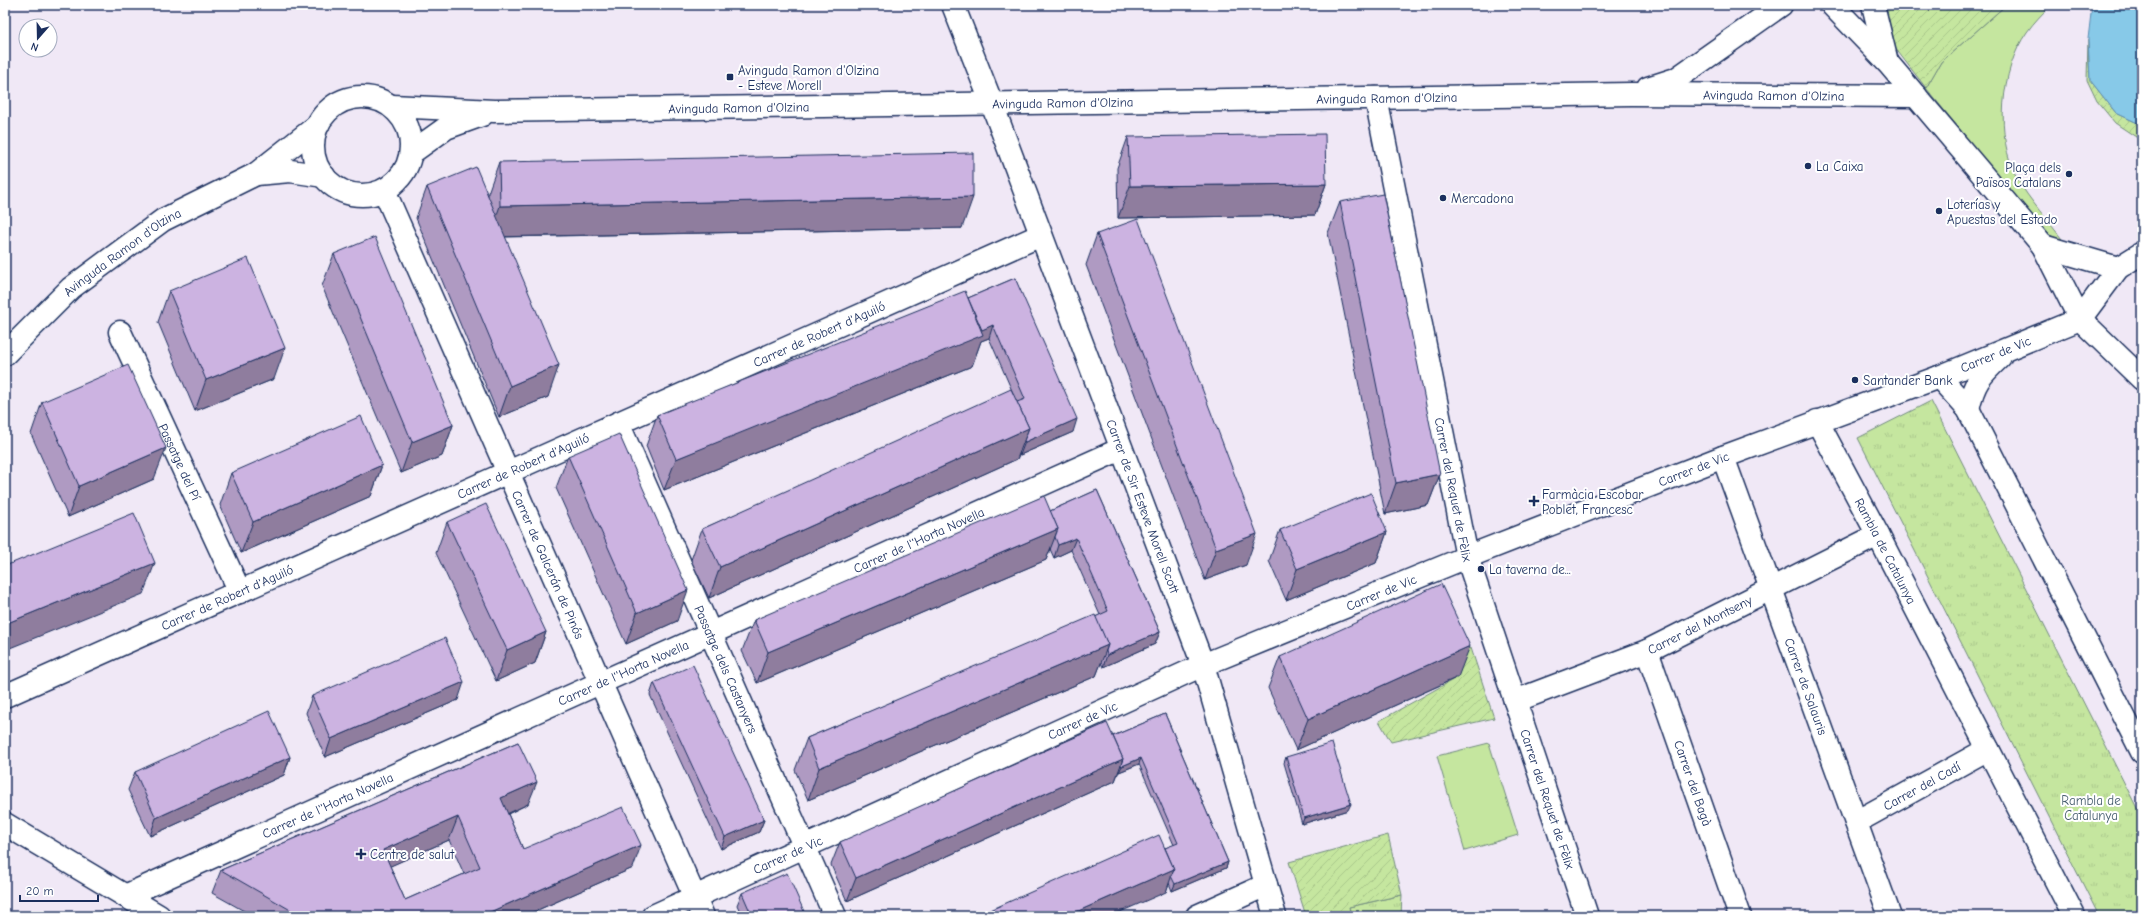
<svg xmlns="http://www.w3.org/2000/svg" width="2147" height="921" viewBox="0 0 2147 921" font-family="'Comic Neue',sans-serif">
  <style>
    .grass { fill: #c5e69f; stroke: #708a7e }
    .park { fill: url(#park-tufts); stroke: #708a7e }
    .garden { fill: url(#garden-furrows); stroke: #708a7e }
    .water { fill: #87c9e8; stroke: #5c8bb1 }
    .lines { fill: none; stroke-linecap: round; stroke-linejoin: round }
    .minor-casing { stroke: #1b2f5e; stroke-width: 25 }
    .minor { stroke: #fff; stroke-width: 22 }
    .wall { fill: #af9ac2; stroke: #1b2f5e; fill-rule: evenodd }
    .shaded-wall { fill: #8f7d9e; stroke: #1b2f5e }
    .building { fill: #ccb3e1; stroke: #1b2f5e; fill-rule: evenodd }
    .poi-dot { fill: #1b2f5e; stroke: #fff; stroke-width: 1.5 }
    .labels { text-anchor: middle; stroke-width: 4; stroke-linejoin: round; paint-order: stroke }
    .poi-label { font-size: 13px; fill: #1b2f5e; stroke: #fff; text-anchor: start }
    .street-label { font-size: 13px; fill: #1b2f5e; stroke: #fff }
    .park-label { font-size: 13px; fill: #465d6e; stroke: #fff }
  </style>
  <defs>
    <pattern id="park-tufts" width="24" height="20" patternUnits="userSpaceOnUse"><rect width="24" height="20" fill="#c5e69f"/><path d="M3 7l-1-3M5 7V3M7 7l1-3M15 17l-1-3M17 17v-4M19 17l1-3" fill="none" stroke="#a9c68b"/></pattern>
    <pattern id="garden-furrows" width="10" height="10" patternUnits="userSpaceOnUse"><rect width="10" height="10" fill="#c5e69f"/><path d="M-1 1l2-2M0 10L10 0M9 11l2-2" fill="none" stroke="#a9c68b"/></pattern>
  </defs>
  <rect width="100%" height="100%" fill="#f0e8f6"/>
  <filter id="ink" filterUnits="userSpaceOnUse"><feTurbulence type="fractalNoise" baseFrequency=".025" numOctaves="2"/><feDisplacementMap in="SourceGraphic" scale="8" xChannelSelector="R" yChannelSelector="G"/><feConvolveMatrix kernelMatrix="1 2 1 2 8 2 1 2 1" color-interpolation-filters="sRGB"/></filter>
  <g filter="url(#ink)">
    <g class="grass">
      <path d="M2006,5H2051C2042,14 2034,22 2027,32C2000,70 1995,137 2017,178C2028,199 2050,222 2064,242L2050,235L2037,224L1926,88L1941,62Z"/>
      <polygon points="1489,743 1518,835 1465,851 1437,756"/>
    </g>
    <g class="park">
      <polygon points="1931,401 2142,818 2142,916 2099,916 1858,438"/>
      <polygon points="1402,895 1401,916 1351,916 1349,907"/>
    </g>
    <g class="garden">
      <polygon points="1882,5 2006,5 1941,62 1926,88 1895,48"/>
      <polygon points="2088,39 2090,80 2116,113 2142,125 2142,141 2115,123 2097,101 2087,80"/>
      <polygon points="1471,648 1494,718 1391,742 1379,721 1458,677 1448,655"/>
      <polygon points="1388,835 1402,895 1349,907 1351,916 1306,916 1289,862"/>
    </g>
    <polygon class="water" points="2092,5 2142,5 2142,125 2116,113 2090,80 2088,39"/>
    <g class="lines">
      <g class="minor-casing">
        <g id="minor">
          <path id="s1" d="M953,5L992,104L1203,665L1275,916"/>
          <polyline points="1832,5 1887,62 2043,246 2080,319 2142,379"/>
          <polyline points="1873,5 1887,62"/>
          <polyline points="1648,88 1676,79 1781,5"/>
          <circle cx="362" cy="146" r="49"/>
          <path id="s2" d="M1376,98L1467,557L1587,916"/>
          <path id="s3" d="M392,106L494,111L1631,94L1916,96"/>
          <polyline points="411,153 446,128 482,115"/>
          <polyline points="256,174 290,171 324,176"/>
          <path id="s4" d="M384,190L703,916"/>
          <polyline points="2043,246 2118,268"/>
          <path id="s5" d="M120,332L240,592"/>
          <path id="s6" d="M5,354L71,288L163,220L256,174L318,125"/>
          <polyline points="1939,377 1968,409 2142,752"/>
          <path d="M1968,409C1974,382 1980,376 2000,357"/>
          <path id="s7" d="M1817,421L1878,535L2074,916"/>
          <path id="s8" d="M618,423L835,916"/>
          <path id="s9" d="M1723,457L1890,916"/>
          <path id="s10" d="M1647,651L1740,916"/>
          <path id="s11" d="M5,696L1041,235"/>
          <path id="s12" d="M1515,701L1647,651L1878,535"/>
          <path id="s13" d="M1856,822L1988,749"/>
          <polyline points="5,824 159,916"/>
          <path id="s14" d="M125,896L1121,449"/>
          <path id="s15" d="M653,916L1203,665L1467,557L1723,457L1939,377L2080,319L2118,268L2142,253"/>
          <polyline points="1197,916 1266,885"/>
        </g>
      </g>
      <use href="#minor" class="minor"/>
    </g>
    <g class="wall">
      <polygon points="1128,137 1326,184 1315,215 1118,218 1117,168"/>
      <polygon points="499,162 962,228 505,237 548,397 499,417 416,218 427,187 488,196 488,193"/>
      <polygon points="1340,202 1440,474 1428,505 1385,514 1328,233"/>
      <polygon points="1097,234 1246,565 1205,580 1086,265"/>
      <polygon points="334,254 453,425 442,456 401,473 322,286"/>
      <polygon points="1015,278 1073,432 1020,455 1020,453 1017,459 709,598 691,560 702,529 1013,393 989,338 981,341 972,366 664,490 646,446 657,415 968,298"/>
      <polygon points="169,291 274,379 195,411 158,322"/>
      <polygon points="42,402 154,479 68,517 31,434"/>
      <polygon points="568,456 677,621 626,644 556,488"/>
      <polygon points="382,465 371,496 241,553 220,505 231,473"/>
      <polygon points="1097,490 1160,632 1155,644 1103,667 1101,663 1096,676 808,800 795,770 807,738 1100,615 1071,550 1054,558 1050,549 1046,560 757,683 742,651 754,620 1050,511"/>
      <polygon points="447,522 546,632 535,663 496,681 436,553"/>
      <polygon points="1280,530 1387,532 1376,563 1286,600 1269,561"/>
      <polygon points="1280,657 1458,677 1296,750 1268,688"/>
      <polygon points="654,683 764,820 759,832 721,849 650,695"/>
      <polygon points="312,696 458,700 325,757 306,713"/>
      <polygon points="1165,714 1228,862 1226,868 1172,891 1169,883 1166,892 1165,848 1174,845 1139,764 1119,772 1119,771 1115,781 847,901 831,865 840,842 1113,736"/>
      <path d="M518,742L528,804L508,814L523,849L633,868L524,916H253L212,893L221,870ZM449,840L464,874L405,900L390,866Z"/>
      <polygon points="290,757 284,775 150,836 128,790 135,772"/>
      <polygon points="1286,757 1348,810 1302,824 1284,763"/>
      <polygon points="742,893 806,916 742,916 737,905"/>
    </g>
    <g class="shaded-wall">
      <polygon points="1326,184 1315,215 1118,218 1130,186"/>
      <polygon points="973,197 962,228 489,237 500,206"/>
      <polygon points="993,325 989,338 981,341 972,366 664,490 676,459"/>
      <polygon points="285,348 274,379 195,411 206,380"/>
      <polygon points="559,365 548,397 499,417 510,386"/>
      <polygon points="1077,419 1073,432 1020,455 1025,442"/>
      <polygon points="453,425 442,456 401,473 412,442"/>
      <polygon points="1029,428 1017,459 709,598 720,567"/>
      <polygon points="166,448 154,479 68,517 79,486"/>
      <polygon points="382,465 371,496 241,553 253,522"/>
      <polygon points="1440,474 1428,505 1385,514 1396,483"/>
      <polygon points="1058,529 1046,560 757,683 768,652"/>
      <polygon points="1387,532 1376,563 1286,600 1297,569"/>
      <polygon points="1257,534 1246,565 1205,580 1216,549"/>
      <polygon points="1076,538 1071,550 1054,558 1058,545"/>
      <polygon points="155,563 143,594 5,650 5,624"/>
      <polygon points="688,590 677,621 626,644 637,613"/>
      <polygon points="546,632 535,663 496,681 507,650"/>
      <polygon points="1160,632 1155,644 1103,667 1107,655"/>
      <polygon points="1108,645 1096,676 808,800 819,768"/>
      <polygon points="1470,646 1458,677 1296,750 1308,719"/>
      <polygon points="464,682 458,700 325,757 331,739"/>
      <polygon points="290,757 284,775 150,836 156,818"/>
      <polygon points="1141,758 1139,764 1119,772 1122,766"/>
      <polygon points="1123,759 1115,781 847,901 856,878"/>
      <polygon points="537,782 528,804 492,821 501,798"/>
      <polygon points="1351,804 1348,810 1302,824 1304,818"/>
      <polygon points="458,817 449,840 375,873 383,850"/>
      <polygon points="764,820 759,832 721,849 725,837"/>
      <polygon points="641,845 633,868 524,916 481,916"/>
      <polygon points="1228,862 1226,868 1172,891 1175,884"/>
      <polygon points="1174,869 1166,892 1111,916 1067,916"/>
    </g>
    <g class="building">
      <polygon points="1325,134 1326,184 1130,186 1128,137"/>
      <polygon points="973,153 973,197 500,206 499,162"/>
      <polygon points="476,167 559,365 510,386 427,187"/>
      <polygon points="1383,194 1440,474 1396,483 1340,202"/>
      <polygon points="1138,219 1257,534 1216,549 1097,234"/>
      <polygon points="375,237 453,425 412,442 334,254"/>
      <polygon points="248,258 285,348 206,380 169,291"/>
      <polygon points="1015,278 1077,419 1025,442 1024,441 1029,428 1017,402 1025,399 993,325 982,330 968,298"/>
      <polygon points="965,291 983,335 676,459 657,415"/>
      <polygon points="128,365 166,448 79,486 42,402"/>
      <polygon points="1011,389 1029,428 720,567 702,529"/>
      <polygon points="361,416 382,465 253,522 231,473"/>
      <polygon points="619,434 688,590 637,613 568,456"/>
      <polygon points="1097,490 1160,632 1107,655 1106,651 1108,645 1095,617 1108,611 1076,538 1058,545 1055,537 1058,529 1050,511"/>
      <polygon points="1371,493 1387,532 1297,569 1280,530"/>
      <polygon points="1044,496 1058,529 768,652 754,620"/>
      <polygon points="486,504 546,632 507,650 447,522"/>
      <polygon points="134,513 155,563 5,624 5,566"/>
      <polygon points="1441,584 1470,646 1308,719 1280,657"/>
      <polygon points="1095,615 1108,645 819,768 807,738"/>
      <polygon points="445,638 464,682 331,739 312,696"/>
      <polygon points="693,665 764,820 725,837 654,683"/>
      <polygon points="269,711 290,757 156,818 135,772"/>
      <polygon points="1165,714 1228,862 1175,884 1171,876 1174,869 1165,848 1178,843 1141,758 1122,766 1121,765 1123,759 1113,736"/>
      <polygon points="1107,723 1123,759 856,878 840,842"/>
      <path d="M518,742L537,782L501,798L523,849L623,807L641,845L481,916H301L221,870ZM458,817L480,867L405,900L383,850Z"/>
      <polygon points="1332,743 1351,804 1304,818 1286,757"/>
      <polygon points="1159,835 1174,869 1067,916 977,916"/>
      <polygon points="787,873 806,916 752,916 742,893"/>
    </g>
  </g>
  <g class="poi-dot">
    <rect x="726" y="73" width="8" height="8" rx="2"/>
    <circle cx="1808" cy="166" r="4"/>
    <circle cx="2069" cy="174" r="4"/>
    <circle cx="1443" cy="198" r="4"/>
    <circle cx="1939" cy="211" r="4"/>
    <circle cx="1855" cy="380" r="4"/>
    <path d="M1532 495h4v4h4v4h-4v4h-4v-4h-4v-4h4z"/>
    <circle cx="1481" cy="569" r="4"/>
    <path d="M359 848h4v4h4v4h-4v4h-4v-4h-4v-4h4z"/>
  </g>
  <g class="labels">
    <g class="poi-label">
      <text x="738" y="75">Avinguda Ramon d'Olzina<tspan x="738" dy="15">- Esteve Morell</tspan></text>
      <text x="1816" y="171">La Caixa</text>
      <text x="2061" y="172" text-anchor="end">Plaça dels<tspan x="2061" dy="15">Països Catalans</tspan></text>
      <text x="1451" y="203">Mercadona</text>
      <text x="1947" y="209">Loterías y<tspan x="1947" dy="15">Apuestas del Estado</tspan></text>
      <text x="1863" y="385">Santander Bank</text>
      <text x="1542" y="499">Farmàcia Escobar<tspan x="1542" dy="15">Poblet, Francesc</tspan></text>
      <text x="1489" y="574">La taverna de...</text>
      <text x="370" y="859">Centre de salut</text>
    </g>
    <g class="street-label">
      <text dy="5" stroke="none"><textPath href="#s3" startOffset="1382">Avinguda Ramon d'Olzina</textPath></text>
      <text dy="5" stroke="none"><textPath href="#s3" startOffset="995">Avinguda Ramon d'Olzina</textPath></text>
      <text dy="5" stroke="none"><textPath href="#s3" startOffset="671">Avinguda Ramon d'Olzina</textPath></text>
      <text dy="5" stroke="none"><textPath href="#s3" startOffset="347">Avinguda Ramon d'Olzina</textPath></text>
      <text dy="5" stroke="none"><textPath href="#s6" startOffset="156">Avinguda Ramon d'Olzina</textPath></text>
      <text dy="5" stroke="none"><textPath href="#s11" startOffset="891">Carrer de Robert d'Aguiló</textPath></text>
      <text dy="5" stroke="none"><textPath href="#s15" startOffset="1456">Carrer de Vic</textPath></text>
      <text dy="5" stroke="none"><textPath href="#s5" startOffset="143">Passatge del Pí</textPath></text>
      <text dy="5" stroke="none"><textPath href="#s11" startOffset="567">Carrer de Robert d'Aguiló</textPath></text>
      <text dy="5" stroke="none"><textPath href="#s15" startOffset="1133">Carrer de Vic</textPath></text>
      <text dy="5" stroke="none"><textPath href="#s2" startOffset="399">Carrer del Requet de Fèlix</textPath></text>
      <text dy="5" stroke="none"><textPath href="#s1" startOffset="536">Carrer de Sir Esteve Morell Scott</textPath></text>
      <text dy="5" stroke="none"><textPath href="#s14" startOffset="870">Carrer de l''Horta Novella</textPath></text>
      <text dy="5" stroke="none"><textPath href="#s7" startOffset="147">Rambla de Catalunya</textPath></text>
      <text dy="5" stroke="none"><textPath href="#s4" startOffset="409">Carrer de Galcerán de Pinós</textPath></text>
      <text dy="5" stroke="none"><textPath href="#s15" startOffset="797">Carrer de Vic</textPath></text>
      <text dy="5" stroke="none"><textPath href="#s11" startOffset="243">Carrer de Robert d'Aguiló</textPath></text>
      <text dy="5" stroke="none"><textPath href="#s12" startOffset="200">Carrer del Montseny</textPath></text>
      <text dy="5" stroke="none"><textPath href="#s8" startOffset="269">Passatge dels Castanyers</textPath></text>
      <text dy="5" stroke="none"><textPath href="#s14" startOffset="546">Carrer de l''Horta Novella</textPath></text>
      <text dy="5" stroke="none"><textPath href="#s9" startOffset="244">Carrer de Salauris</textPath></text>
      <text dy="5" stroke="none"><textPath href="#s15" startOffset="472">Carrer de Vic</textPath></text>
      <text dy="5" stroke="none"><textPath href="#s10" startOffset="140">Carrer del Bagà</textPath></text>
      <text dy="5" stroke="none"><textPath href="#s13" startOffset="75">Carrer del Cadí</textPath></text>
      <text dy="5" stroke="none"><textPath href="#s2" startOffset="723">Carrer del Requet de Fèlix</textPath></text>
      <text dy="5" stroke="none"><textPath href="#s14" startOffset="222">Carrer de l''Horta Novella</textPath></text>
      <text dy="5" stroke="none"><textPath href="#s15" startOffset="148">Carrer de Vic</textPath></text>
    </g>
    <g class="park-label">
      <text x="2091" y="805">Rambla de<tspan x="2091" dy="15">Catalunya</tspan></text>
    </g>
  </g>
  <rect width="2147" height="921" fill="none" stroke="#fff" stroke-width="20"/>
  <rect x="10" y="10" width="2127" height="901" fill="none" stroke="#1b2f5e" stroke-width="1.5" filter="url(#ink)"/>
  <g transform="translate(38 38) rotate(200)"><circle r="19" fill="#ffffff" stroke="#a4acbf"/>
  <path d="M0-3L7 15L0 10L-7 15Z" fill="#1b2f5e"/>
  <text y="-6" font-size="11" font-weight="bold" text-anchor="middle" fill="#1b2f5e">N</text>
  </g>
  <path d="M20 895v6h78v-6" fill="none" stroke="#1b2f5e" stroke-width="2"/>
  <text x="26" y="895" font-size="12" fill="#1b2f5e" stroke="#ffffff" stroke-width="3" paint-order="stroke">20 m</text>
</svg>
